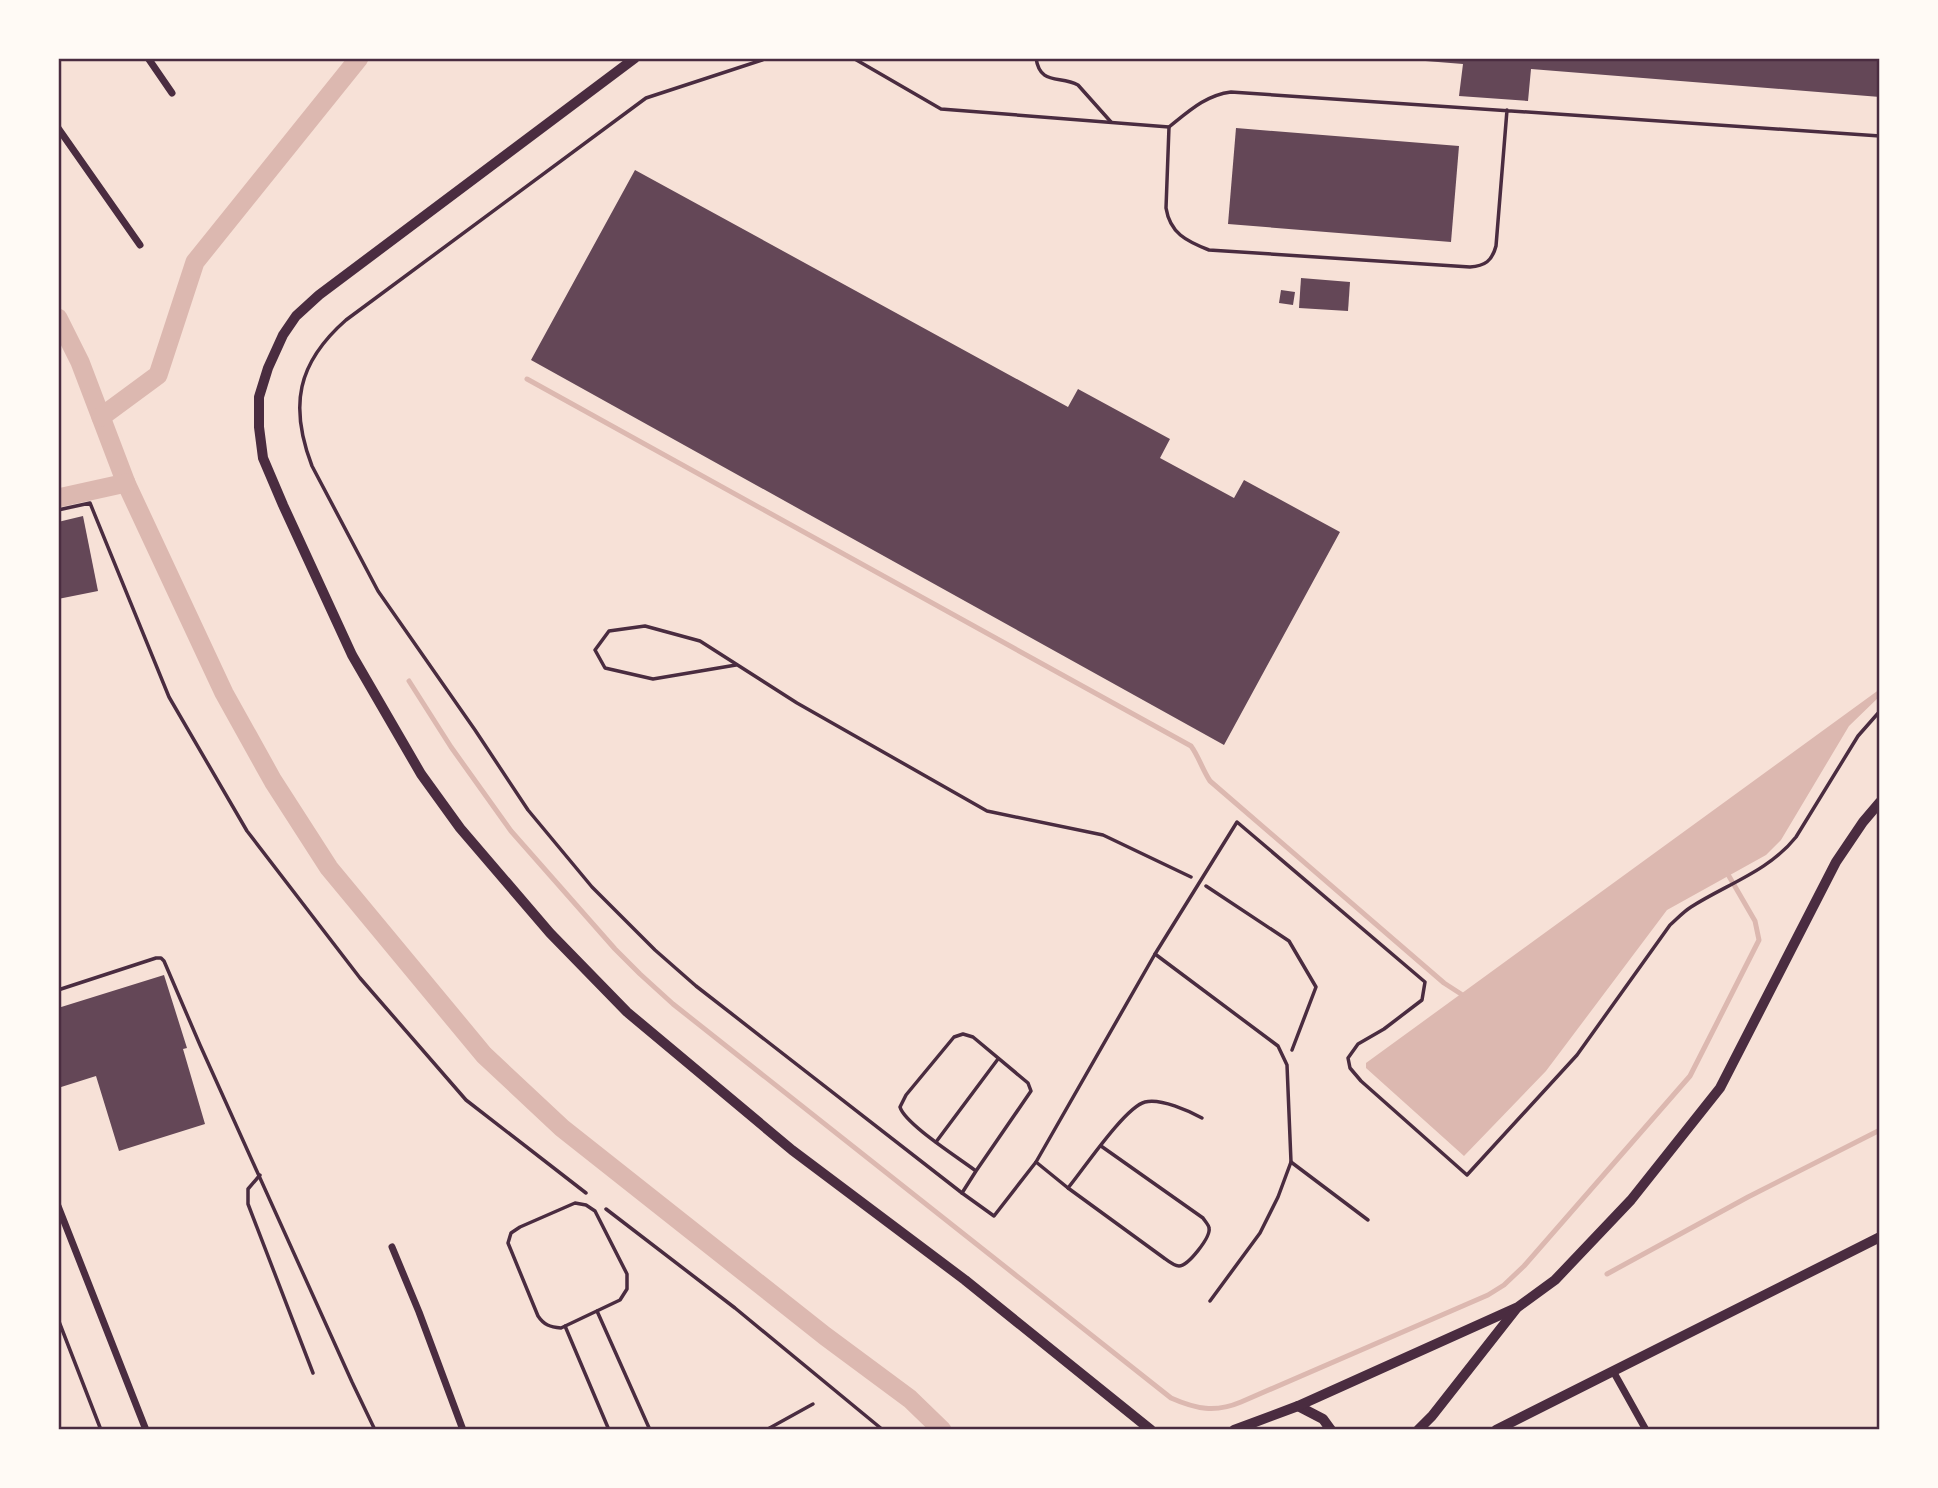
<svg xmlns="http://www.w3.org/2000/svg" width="1938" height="1488" viewBox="0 0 1938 1488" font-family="Karla,sans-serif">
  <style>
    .water { fill: #dcb8b0 }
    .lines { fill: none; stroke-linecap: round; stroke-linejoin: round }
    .stream { stroke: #dcb8b0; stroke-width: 5 }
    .canal { stroke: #dcb8b0; stroke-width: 19 }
    .building { fill: #644757 }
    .path { stroke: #4a2c40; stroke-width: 3.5 }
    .service { stroke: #4a2c40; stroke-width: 3.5 }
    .minor { stroke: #4a2c40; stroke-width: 7 }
    .tertiary { stroke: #4a2c40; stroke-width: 10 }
    .secondary { stroke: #4a2c40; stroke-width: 10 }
    .neatline { fill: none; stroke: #4a2c40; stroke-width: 2.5 }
  </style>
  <rect width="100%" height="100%" fill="#f7e1d7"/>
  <polygon class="water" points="1880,689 1880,696 1849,726 1781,840 1766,855 1667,910 1546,1071 1464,1156 1366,1068 1366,1063"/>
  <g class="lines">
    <g class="stream">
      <path d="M527,379L1191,746C1199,757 1202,769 1210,781L1444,983L1461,994"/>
      <path d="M409,681L451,747L511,831L615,949L640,974L673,1004L1171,1398C1196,1409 1215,1413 1241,1402L1488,1295L1504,1285L1524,1266L1690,1076L1759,940L1755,921L1726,871"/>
      <polyline points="1607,1274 1748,1197 1880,1130"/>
    </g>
    <g class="canal">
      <polyline points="58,318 80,362 126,483 224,693 273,781 329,868 484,1055 562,1128 825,1336 910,1399 942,1430"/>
      <polyline points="101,417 158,375 195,262 359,58"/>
      <polyline points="58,498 126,483"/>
    </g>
  </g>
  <g class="building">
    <polygon points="1413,58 1880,58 1880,97 1531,69 1528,101 1459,96 1463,64 1413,60"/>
    <polygon points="1236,128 1459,146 1451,242 1228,224"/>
    <polygon points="635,170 1068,407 1078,389 1170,439 1160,458 1234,498 1244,480 1340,532 1224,745 531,360"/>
    <polygon points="1301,278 1350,282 1348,311 1299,308"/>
    <polygon points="1281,290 1295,292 1293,305 1279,303"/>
    <polygon points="83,516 98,591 58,599 58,522"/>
    <polygon points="164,975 187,1048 183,1049 205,1124 119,1151 96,1076 58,1088 58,1008"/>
  </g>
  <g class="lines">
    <g class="path">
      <polyline points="58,510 90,503 169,697 247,831 360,978 466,1100 586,1193"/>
      <polyline points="736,665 653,679 605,668 595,650 609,631 645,626 700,641 797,703 987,811 1103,835 1191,877"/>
      <polyline points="1206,886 1289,941 1316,987 1292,1050"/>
      <polyline points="606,1209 735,1308 883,1430"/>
    </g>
    <g class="service">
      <path d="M768,58L646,98L346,320C297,363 289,406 312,466L378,591L475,730L528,810L592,887L655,950L696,986L962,1193L994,1216L1036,1162L1155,954L1237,822L1425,982L1422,1000L1384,1029L1358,1044L1348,1058L1350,1068L1361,1081L1467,1175L1577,1055L1670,925C1677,919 1683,912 1691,907C1727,884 1769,871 1796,837L1858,736L1880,711"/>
      <polyline points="853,58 941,109 1169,127"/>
      <path d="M1036,58C1040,86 1060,75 1078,85L1111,122"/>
      <path d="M1507,110L1496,246C1492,261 1485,266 1470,267L1209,250C1186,241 1170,233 1166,208L1169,127C1189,111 1206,95 1231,92L1880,136"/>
      <polyline points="1155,954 1278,1046 1287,1065 1291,1162 1278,1197 1260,1233 1210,1301"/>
      <polyline points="58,990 156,958 161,958 164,961 200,1045 352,1382 375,1430"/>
      <polyline points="936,1142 998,1059"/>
      <path d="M1036,1162L1068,1188L1164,1258C1168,1261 1174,1266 1179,1266C1188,1266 1211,1237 1209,1228C1209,1225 1204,1220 1203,1218L1101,1146"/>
      <polyline points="1291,1162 1368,1220"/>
      <polyline points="260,1175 248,1189 248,1204 313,1373"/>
      <path d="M1068,1188C1083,1170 1125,1107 1145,1102C1161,1098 1189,1111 1202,1118"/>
      <path d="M962,1193L976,1171L1031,1091L1028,1083L973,1037L963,1034L954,1037L906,1095L900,1107C905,1124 959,1158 976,1171"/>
      <path d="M575,1203L586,1205L595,1211L627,1274V1289L620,1300L561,1328C550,1327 544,1325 538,1316L508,1243L511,1233L520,1227Z"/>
      <polyline points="597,1311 650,1430"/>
      <polyline points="58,1319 101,1430"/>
      <polyline points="565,1326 609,1430"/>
      <polyline points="766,1430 813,1404"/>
    </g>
    <g class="minor">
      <polyline points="148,58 172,93"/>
      <polyline points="58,128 140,245"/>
      <polyline points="58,1206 146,1430"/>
      <polyline points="392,1247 419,1312 463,1430"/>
      <polyline points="1613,1371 1646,1430"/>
    </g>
    <g class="tertiary">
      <polyline points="635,58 319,295 296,316 283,335 268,368 259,397 259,427 263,458 283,505 352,655 421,774 460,828 550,933 627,1012 792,1150 965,1280 1151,1430"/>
      <polyline points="1298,1406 1323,1419 1331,1430"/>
      <polyline points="1234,1430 1298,1406 1518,1307 1555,1280 1631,1200 1720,1088 1836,862 1863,822 1880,802"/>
      <polyline points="1418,1430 1432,1416 1516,1309"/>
    </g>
    <polyline class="secondary" points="1496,1430 1880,1237"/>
  </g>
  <rect width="1938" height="1488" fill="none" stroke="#fffaf5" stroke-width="119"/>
  <rect x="60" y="60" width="1818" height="1368" class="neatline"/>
</svg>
